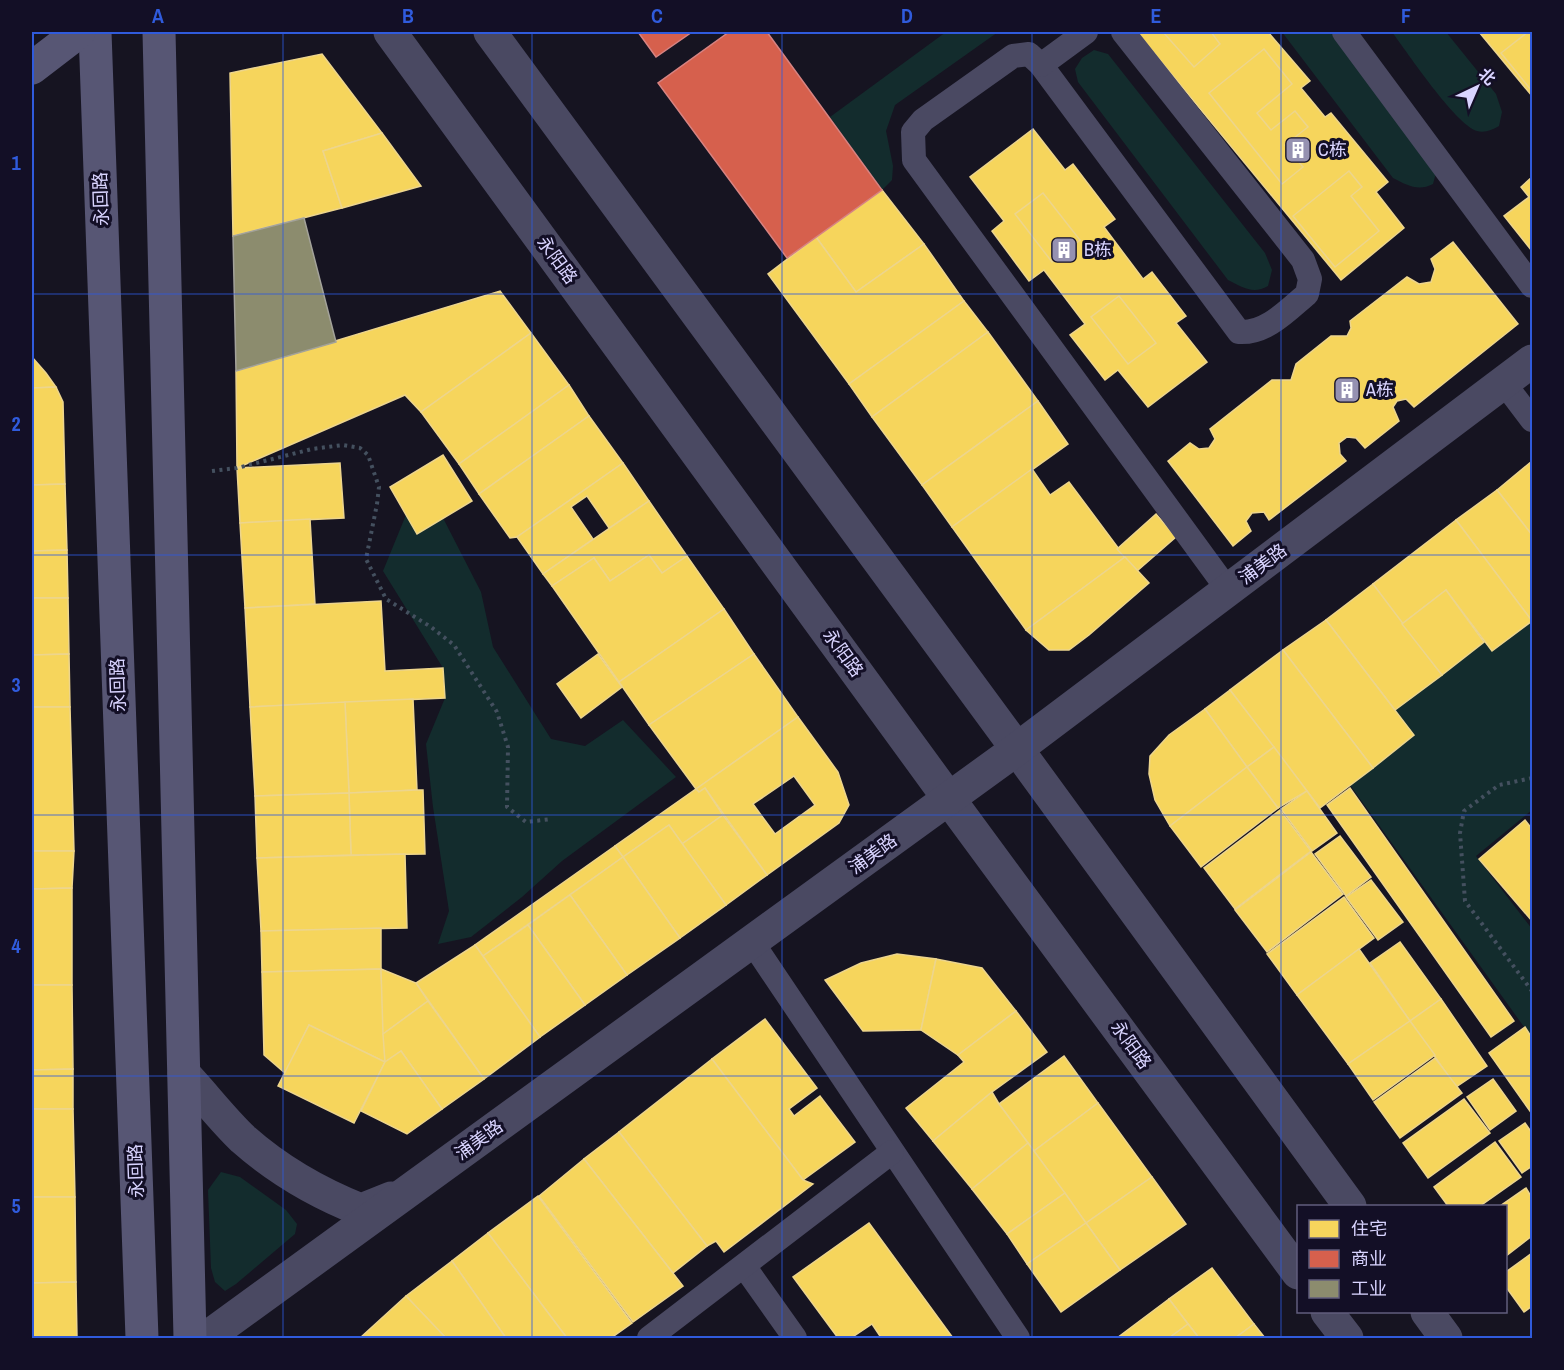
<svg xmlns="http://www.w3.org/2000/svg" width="1564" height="1370" viewBox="0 0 1564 1370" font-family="'Archivo Narrow','Noto Sans SC',sans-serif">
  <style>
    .green { fill: #132c2d }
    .homes { fill: #f6d55c; stroke: #edd58d; stroke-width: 1.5; fill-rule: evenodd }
    .shops { fill: #d6604d; stroke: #d78382; stroke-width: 1.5 }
    .industry { fill: #8c8c6e; stroke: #a3a29a; stroke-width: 1.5 }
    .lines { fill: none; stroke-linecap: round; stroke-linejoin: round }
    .path { stroke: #44505f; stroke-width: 4; stroke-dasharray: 3 4.5; stroke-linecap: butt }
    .lane { stroke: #4a4962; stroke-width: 24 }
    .street { stroke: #4a4962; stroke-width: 33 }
    .secondary { stroke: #575674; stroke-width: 33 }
    .grid { fill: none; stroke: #305bdc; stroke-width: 1.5; stroke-opacity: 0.55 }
    .labels { text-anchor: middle; stroke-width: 6; stroke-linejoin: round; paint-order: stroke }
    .poi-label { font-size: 18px; fill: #d9d4ff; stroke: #130f26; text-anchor: start }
    .street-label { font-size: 18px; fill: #d9d4ff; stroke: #130f26 }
    .neatline { fill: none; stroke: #305bdc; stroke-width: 2 }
    .grid-label { font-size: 20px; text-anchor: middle; font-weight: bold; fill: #305bdc }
  </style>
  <rect width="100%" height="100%" fill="#161421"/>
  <g class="green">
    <polygon points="946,32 998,32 895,105 886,131 893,166 892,180 882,190 830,117"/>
    <path d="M1282,32H1336L1437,169L1433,184C1418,192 1407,185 1393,178Z"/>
    <path d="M1392,32H1446L1496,94L1502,112L1499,126C1492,130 1485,133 1477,131C1455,124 1407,52 1392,32Z"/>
    <path d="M1094,50L1108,54L1265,253L1272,270L1268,286C1253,295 1242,287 1228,280L1078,82L1075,69L1082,58Z"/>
    <polygon points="408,510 442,516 481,592 493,647 551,739 585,746 623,720 676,777 562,861 522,897 471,937 438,944 449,911 433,807 426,744 445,698 443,668 383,571"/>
    <polygon points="1532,621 1532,810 1476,856 1532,929 1532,1038 1350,785 1414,735 1394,709 1484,642 1492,651"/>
    <polygon points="221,1172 240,1177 286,1210 297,1224 295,1234 236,1284 225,1291 215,1282 211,1268 208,1190"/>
  </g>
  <g class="homes">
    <polygon points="1137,32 1268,32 1310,81 1301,88 1325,117 1331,113 1388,182 1376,192 1404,228 1341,280"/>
    <polygon points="1163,32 1211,32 1220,44 1194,67"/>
    <polygon points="1479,32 1532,32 1532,96"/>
    <polygon points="1528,32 1532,32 1532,91 1501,53"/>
    <polygon points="1264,49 1292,84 1257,113 1271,130 1295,111 1308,127 1285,145 1303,167 1282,184 1209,93"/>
    <polygon points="322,54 382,133 323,151 342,208 233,236 230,73"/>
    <polygon points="1033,129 1065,170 1073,164 1115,219 1104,227 1143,279 1152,272 1186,316 1176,323 1207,362 1148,407 1118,370 1105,380 1070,335 1085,324 1044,270 1029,281 992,231 1004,221 970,177"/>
    <polygon points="382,133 421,186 342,208 323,151"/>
    <polygon points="1349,171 1362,187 1351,196 1379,231 1335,267 1293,216"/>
    <polygon points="1532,177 1532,251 1504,216 1529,197 1521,187"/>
    <polygon points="882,190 924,244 856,292 816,237"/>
    <polygon points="1043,193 1080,240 1052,262 1015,214"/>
    <polygon points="816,237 856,292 924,244 964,301 849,384 768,274"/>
    <polygon points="1453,242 1518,324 1414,407 1406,399 1397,401 1393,407 1399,421 1365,448 1356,438 1347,437 1339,443 1340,454 1346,461 1269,520 1264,512 1252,513 1246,521 1251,531 1233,546 1168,461 1190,443 1199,449 1209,448 1215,439 1210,429 1272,380 1291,380 1296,364 1331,336 1347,336 1351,328 1350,321 1407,277 1419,284 1431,282 1435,269 1431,259"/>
    <polygon points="500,291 531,333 421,412 405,395 237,468 236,371"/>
    <polygon points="1119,296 1156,343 1128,364 1091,317"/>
    <polygon points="964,301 988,332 872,417 849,384"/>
    <polygon points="988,332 1038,401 922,485 872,417"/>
    <polygon points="531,333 569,385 459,464 421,412"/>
    <polygon points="32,357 46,373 56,387 32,388"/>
    <polygon points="569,385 589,416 479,494 459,464"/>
    <polygon points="56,387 63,402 65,484 32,485 32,388"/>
    <polygon points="1038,401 1068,444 952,527 922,485"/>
    <polygon points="589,416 623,463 517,537 510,538 479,494"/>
    <polygon points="443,455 472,501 417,534 390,487"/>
    <polygon points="1532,461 1532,535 1497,490"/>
    <polygon points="340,463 344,518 240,523 237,468"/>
    <polygon points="623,463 649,501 609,528 587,496 571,507 593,539 543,574 517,537"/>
    <polygon points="1032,469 1050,495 1069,482 1125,557 1026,630 952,527"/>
    <polygon points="65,484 67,550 32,551 32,485"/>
    <polygon points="1497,490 1532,535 1532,621 1456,520"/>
    <polygon points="649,501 687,556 662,573 649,555 610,581 594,558 552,586 543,574"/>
    <polygon points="1156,514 1176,537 1137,571 1117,549"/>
    <polygon points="310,519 315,604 245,608 240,523"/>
    <polygon points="1456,520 1532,621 1492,651 1446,590 1402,624 1373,584"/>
    <polygon points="67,550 68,598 32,598 32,551"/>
    <polygon points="649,555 662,573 687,556 724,609 619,682 552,586 594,558 610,581"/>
    <polygon points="1125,557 1149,583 1089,635 1069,650 1049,650 1026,630"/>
    <polygon points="1373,584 1442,675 1395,710 1326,620"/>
    <polygon points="1446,590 1484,642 1442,675 1402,624"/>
    <polygon points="32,598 68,598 69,654 32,655"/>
    <polygon points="381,601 385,671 443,668 445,698 250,707 245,608"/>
    <polygon points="724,609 754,654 649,725 619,682"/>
    <polygon points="1326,620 1414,735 1373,768 1283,650"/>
    <polygon points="1283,650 1373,768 1320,808 1230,690"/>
    <polygon points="69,654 70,707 32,707 32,655"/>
    <polygon points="598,654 622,687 581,718 557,684"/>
    <polygon points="754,654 798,717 696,789 649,725"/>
    <polygon points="1230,690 1274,747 1247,767 1205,709"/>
    <polygon points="413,699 417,790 349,793 345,702"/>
    <polygon points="345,702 349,793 255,796 250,707"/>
    <polygon points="32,707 70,707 74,851 32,851"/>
    <polygon points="1205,709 1247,767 1170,826 1155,800 1149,774 1150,756 1169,735"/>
    <path d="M798,717L838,772L849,805L839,823L767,875L705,788L699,792L696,789ZM794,776L815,805L775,834L753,804Z"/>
    <polygon points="1274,747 1307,791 1278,808 1247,767"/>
    <polygon points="1247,767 1278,808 1201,867 1170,826"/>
    <polygon points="705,788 723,815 682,844 669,825 623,857 615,846 696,789 699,792"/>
    <polygon points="1350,788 1514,1021 1491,1037 1327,805"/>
    <polygon points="417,790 423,790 425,854 351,855 349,793"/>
    <polygon points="1307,791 1337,833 1312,851 1281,809"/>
    <polygon points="349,793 351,855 257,858 255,796"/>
    <polygon points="1280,810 1311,851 1235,909 1204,868"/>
    <polygon points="723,815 767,875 726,905 682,844"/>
    <polygon points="1525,820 1532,829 1532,921 1479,859"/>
    <polygon points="669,825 726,905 680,938 623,857"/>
    <polygon points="1340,836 1371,877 1346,896 1315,854"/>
    <polygon points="615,846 623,857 483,956 475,945"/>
    <polygon points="32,851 74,851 72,888 32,889"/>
    <polygon points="1311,852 1343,894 1267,952 1235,910"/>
    <polygon points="405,854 407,928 261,931 257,858"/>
    <polygon points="623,857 680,938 627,975 570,895"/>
    <polygon points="1371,880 1403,922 1378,940 1346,897"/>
    <polygon points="72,888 72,985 32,985 32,889"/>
    <polygon points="570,895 627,975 585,1005 528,925"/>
    <polygon points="1344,897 1374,938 1297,995 1267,954"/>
    <polygon points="528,925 585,1005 540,1037 483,956"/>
    <polygon points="381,928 381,969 262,972 261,931"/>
    <polygon points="1400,942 1441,999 1410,1021 1370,963"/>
    <polygon points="475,945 540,1037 484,1079 416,983"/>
    <polygon points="1359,949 1410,1021 1348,1064 1297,995"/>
    <polygon points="897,954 936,959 921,1030 863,1031 825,980 861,963"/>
    <polygon points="936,959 982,968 1016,1011 958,1055 921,1030"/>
    <polygon points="381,969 385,1062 309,1025 285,1073 264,1055 262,972"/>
    <polygon points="381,969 416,983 428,1001 383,1034"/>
    <polygon points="32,985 72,985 73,1069 32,1070"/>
    <polygon points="1441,999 1487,1066 1456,1087 1410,1021"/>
    <polygon points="428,1001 484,1079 442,1109 401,1051 385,1062 383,1034"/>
    <polygon points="1016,1011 1047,1052 992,1092 933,1141 906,1108 964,1062 958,1055"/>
    <polygon points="765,1019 817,1088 789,1109 794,1116 820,1096 855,1142 803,1180 712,1059"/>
    <polygon points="1410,1021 1435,1055 1373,1100 1348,1064"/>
    <polygon points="309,1025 385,1062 354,1123 278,1086"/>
    <polygon points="1525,1027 1532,1038 1532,1114 1489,1053"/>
    <polygon points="401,1051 442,1109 407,1134 361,1111 385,1062"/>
    <polygon points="1064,1056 1098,1103 1034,1151 999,1104"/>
    <polygon points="1435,1058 1462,1093 1400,1138 1374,1102"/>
    <polygon points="712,1059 803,1180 813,1184 724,1252 716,1241 707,1246 619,1132"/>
    <polygon points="73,1069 73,1109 32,1109 32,1070"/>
    <polygon points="1493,1079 1516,1111 1490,1130 1467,1097"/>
    <polygon points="992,1092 999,1104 1028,1143 972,1189 933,1141"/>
    <polygon points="1464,1099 1490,1133 1428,1178 1403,1143"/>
    <polygon points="1098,1103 1152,1177 1086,1223 1034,1151"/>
    <polygon points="32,1109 73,1109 75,1197 32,1197"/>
    <polygon points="1525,1123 1532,1133 1532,1166 1522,1173 1499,1141"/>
    <polygon points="619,1132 707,1246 673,1273 584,1159"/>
    <polygon points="1495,1142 1521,1177 1480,1206 1448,1206 1434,1187"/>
    <polygon points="1028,1143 1065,1193 1007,1234 972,1189"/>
    <polygon points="584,1159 683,1286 633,1322 539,1196"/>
    <polygon points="1152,1177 1186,1224 1120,1270 1086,1223"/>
    <polygon points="1526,1188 1532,1198 1532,1236 1506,1256 1506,1206 1500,1206"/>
    <polygon points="1065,1193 1086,1223 1027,1264 1007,1234"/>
    <polygon points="538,1196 632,1323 611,1338 567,1338 488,1233"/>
    <polygon points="32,1197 75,1197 76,1282 32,1283"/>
    <polygon points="869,1223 953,1338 877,1338 880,1336 872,1324 851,1338 838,1338 793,1277"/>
    <polygon points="1086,1223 1120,1270 1061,1312 1027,1264"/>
    <polygon points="488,1233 567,1338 506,1338 452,1261"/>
    <polygon points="1532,1253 1532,1306 1524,1312 1506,1287 1506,1272"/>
    <polygon points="452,1261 506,1338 446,1338 406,1296"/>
    <polygon points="1212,1268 1254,1324 1235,1338 1199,1338 1169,1299"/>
    <polygon points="76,1282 77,1338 32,1338 32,1283"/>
    <polygon points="406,1296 446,1338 360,1338"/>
    <polygon points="1169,1299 1188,1324 1169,1338 1117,1338"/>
    <polygon points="1188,1324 1199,1338 1169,1338"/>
    <polygon points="1254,1324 1265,1338 1235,1338"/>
  </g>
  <g class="shops">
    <polygon points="638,32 692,32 656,57"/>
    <polygon points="729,32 767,32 882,190 787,258 658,83"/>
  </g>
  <polygon class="industry" points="304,218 336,342 236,371 233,236"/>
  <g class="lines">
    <g class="path">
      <polyline points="212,471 237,468 312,449 343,445 360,448 368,455 379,487 377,504 366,559 386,599 431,627 454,645 497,712 508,747 507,807 526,822 552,819"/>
      <polyline points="1532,778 1499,785 1464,811 1460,833 1465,901 1532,991"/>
    </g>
    <g class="lane">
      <path d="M1123,32L1303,260L1310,279L1307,294C1288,310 1266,334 1239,332L1041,65L1029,54L1013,56L923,120L913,132L914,160L1228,590"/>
      <polyline points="1344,32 1532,286"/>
      <polyline points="1041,65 1086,32"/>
      <polyline points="1504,383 1532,420"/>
      <polyline points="752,942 1018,1338"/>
      <polyline points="744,1266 795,1338"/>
      <polyline points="649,1338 892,1152"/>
    </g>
    <g class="street">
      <polyline points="390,32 949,799 1298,1273"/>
      <polyline points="490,32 1017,749 1350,1206"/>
      <path d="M184,1074C204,1095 222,1119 243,1139C278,1170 318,1193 361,1210L391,1198"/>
      <polyline points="1327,1312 1347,1338"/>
      <polyline points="1427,1312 1446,1338"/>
      <polyline points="206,1338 1017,749 1532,361"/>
    </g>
    <g class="secondary">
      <polyline points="95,32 142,1338"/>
      <polyline points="159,32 190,1338"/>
      <polyline points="32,68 79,32"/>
    </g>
  </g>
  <path class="grid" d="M283,32V1338M532,32V1338M782,32V1338M1032,32V1338M1281,32V1338M32,294H1532M32,555H1532M32,815H1532M32,1076H1532"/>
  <defs>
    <g id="building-square" transform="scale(1.35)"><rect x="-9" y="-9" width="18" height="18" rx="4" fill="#9591b1" stroke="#130f26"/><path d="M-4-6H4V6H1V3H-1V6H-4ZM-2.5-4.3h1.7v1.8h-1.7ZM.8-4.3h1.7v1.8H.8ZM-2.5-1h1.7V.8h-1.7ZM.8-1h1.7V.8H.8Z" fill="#fff"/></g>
  </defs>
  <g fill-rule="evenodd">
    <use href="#building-square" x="1298" y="150"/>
    <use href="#building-square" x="1064" y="250"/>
    <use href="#building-square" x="1347" y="390"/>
  </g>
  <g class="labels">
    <g class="poi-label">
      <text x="1318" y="156">C栋</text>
      <text x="1084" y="256">B栋</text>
      <text x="1366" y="396">A栋</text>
    </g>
    <g class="street-label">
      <text transform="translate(101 199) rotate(-92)" y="6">永回路</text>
      <text transform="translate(557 260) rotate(54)" y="6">永阳路</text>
      <text transform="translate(1263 564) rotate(-37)" y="6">浦美路</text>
      <text transform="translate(843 653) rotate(54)" y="6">永阳路</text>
      <text transform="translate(118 685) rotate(-92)" y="6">永回路</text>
      <text transform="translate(873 854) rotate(-36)" y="6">浦美路</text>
      <text transform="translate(1131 1045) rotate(54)" y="6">永阳路</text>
      <text transform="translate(479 1140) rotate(-36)" y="6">浦美路</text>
      <text transform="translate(136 1171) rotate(-92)" y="6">永回路</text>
    </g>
  </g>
  <rect width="1564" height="1370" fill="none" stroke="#130f26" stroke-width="66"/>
  <rect x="1297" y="1205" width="210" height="108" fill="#130f26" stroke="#625e7d" stroke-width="1.5"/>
  <rect x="1309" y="1220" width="30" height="18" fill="#f6d55c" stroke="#625e7d" stroke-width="1.5"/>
  <text x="1351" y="1235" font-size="18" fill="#d9d4ff">住宅</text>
  <rect x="1309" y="1250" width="30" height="18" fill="#d6604d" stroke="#625e7d" stroke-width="1.5"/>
  <text x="1351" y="1265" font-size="18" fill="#d9d4ff">商业</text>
  <rect x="1309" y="1280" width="30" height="18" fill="#8c8c6e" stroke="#625e7d" stroke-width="1.5"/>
  <text x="1351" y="1295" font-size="18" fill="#d9d4ff">工业</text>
  <g transform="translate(1477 87) rotate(44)" stroke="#130f26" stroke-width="4.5" paint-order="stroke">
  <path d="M0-4.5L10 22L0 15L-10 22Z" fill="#d9d4ff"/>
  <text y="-9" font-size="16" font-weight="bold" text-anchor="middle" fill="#d9d4ff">北</text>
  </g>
  <rect x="33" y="33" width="1498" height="1304" class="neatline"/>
  <g class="grid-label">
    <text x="158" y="23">A</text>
    <text x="408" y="23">B</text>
    <text x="657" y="23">C</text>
    <text x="907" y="23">D</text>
    <text x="1156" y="23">E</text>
    <text x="1406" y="23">F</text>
    <text x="16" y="170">1</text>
    <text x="16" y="431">2</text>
    <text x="16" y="692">3</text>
    <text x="16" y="953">4</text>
    <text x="16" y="1213">5</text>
  </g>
</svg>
